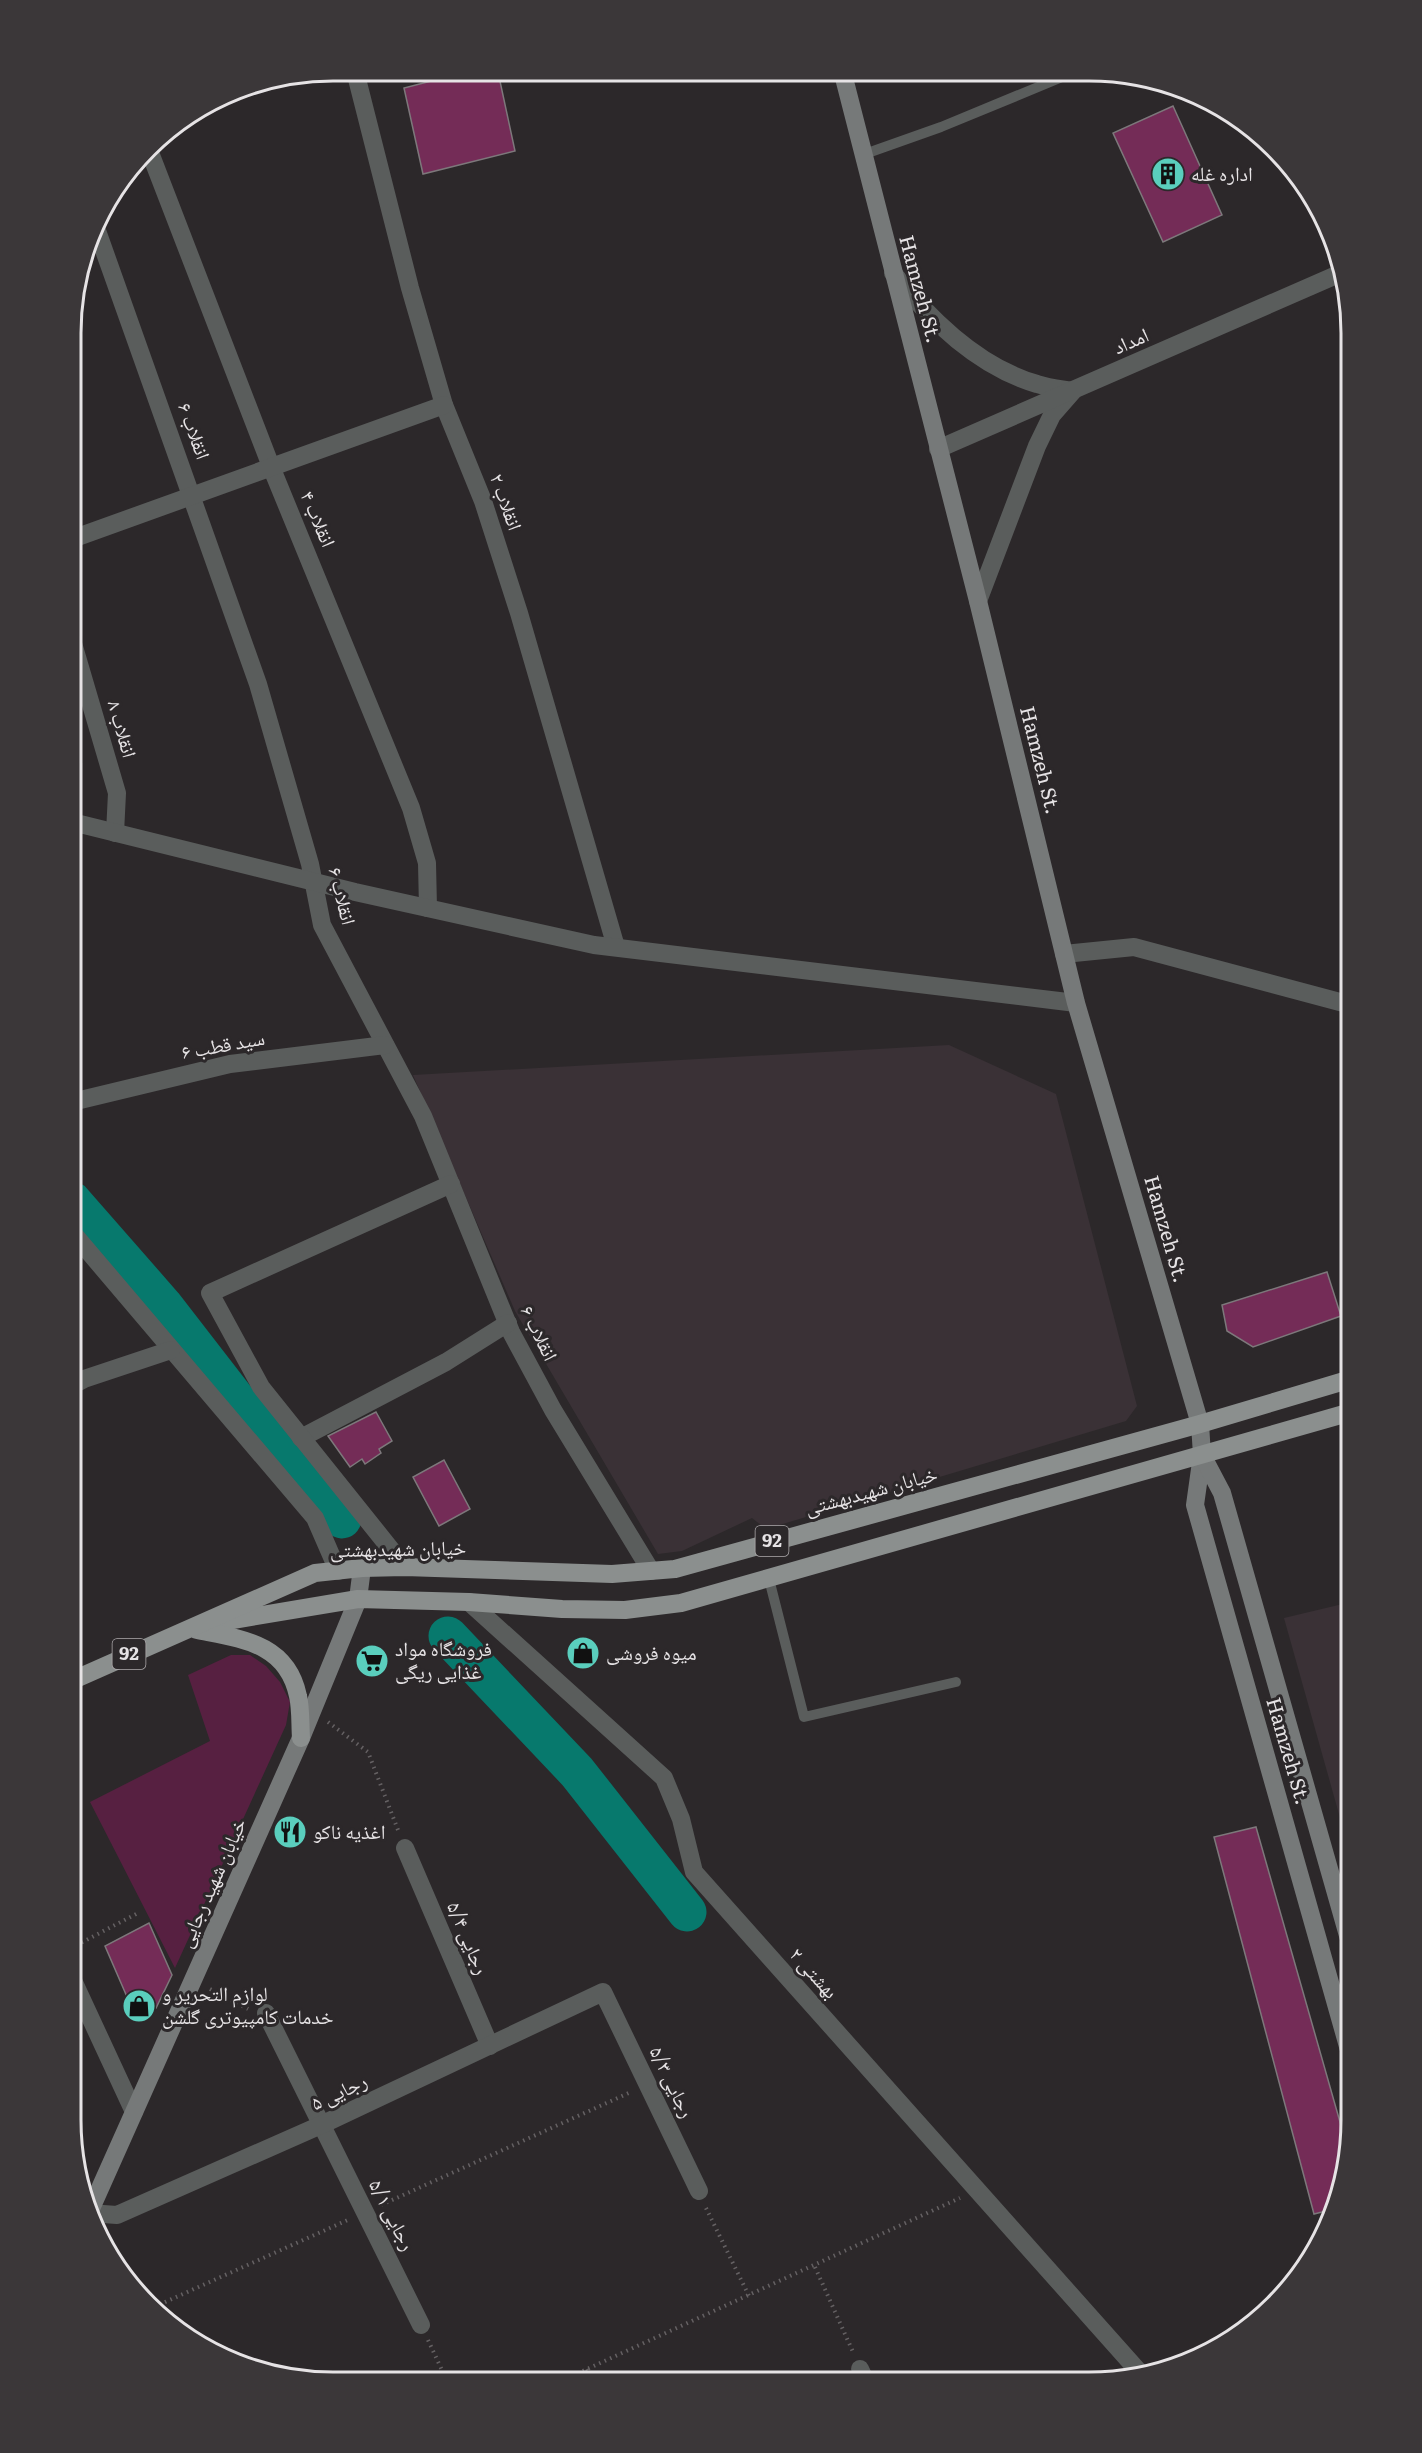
<svg xmlns="http://www.w3.org/2000/svg" width="1422" height="2453" viewBox="0 0 1422 2453" font-family="Literata,'Noto Naskh Arabic',serif">
  <style>
    .built { fill: #3a3136 }
    .green { fill: #572041 }
    .lines { fill: none; stroke-linecap: round; stroke-linejoin: round }
    .river { stroke: #07796d; stroke-width: 39 }
    .building { fill: #742c57; stroke: #7d787b; stroke-width: 1.5 }
    .path { stroke: #656163; stroke-width: 4; stroke-dasharray: 1.5 4.5; stroke-linecap: butt }
    .lane { stroke: #5a5d5c; stroke-width: 10 }
    .street { stroke: #5a5d5c; stroke-width: 18 }
    .secondary { stroke: #767979; stroke-width: 18 }
    .primary { stroke: #8b8f8e; stroke-width: 18 }
    .labels { text-anchor: middle; stroke-width: 6; stroke-linejoin: round; paint-order: stroke }
    .shield { fill: #2c282a; stroke: #aeabad; stroke-width: 1.5 }
    .shield-label { font-size: 18px; font-weight: bold; fill: #e6e3e5 }
    .poi-label { font-size: 20px; fill: #e6e3e5; stroke: #2c282a; text-anchor: start }
    .street-label { font-size: 20px; fill: #e6e3e5; stroke: #2c282a }
    .rim { fill: none; stroke: #e6e3e5; stroke-width: 3 }
  </style>
  <rect width="100%" height="100%" fill="#2c282a"/>
  <g class="built">
    <polygon points="949,1045 1056,1094 1137,1406 1126,1421 766,1529 752,1518 682,1551 658,1554 515,1311 413,1075"/>
    <polygon points="1351,1602 1351,1857 1284,1618"/>
  </g>
  <polygon class="green" points="231,1655 250,1655 266,1666 280,1682 290,1702 286,1725 175,1968 90,1802 210,1741 188,1675"/>
  <g class="lines">
    <g class="river">
      <polyline points="72,1201 163,1305 249,1416 342,1519"/>
      <polyline points="448,1636 577,1772 687,1912"/>
    </g>
  </g>
  <g class="building">
    <polygon points="470,71 498,72 515,151 423,174 404,88"/>
    <polygon points="1173,106 1222,215 1163,242 1113,133"/>
    <polygon points="1327,1272 1341,1316 1253,1347 1227,1331 1222,1305"/>
    <polygon points="376,1412 392,1441 379,1449 381,1453 365,1464 362,1459 350,1467 328,1436"/>
    <polygon points="444,1460 470,1509 439,1526 413,1477"/>
    <polygon points="1256,1827 1348,2150 1334,2209 1314,2214 1214,1837"/>
    <polygon points="149,1923 172,1975 156,2008 134,2013 105,1946"/>
  </g>
  <g class="lines">
    <g class="path">
      <polyline points="328,1722 368,1752 398,1830"/>
      <polyline points="71,1948 138,1913"/>
      <polyline points="210,1989 248,2009"/>
      <polyline points="381,2205 631,2092"/>
      <polyline points="706,2208 749,2296"/>
      <polyline points="815,2267 853,2352"/>
      <polyline points="154,2307 350,2219"/>
      <polyline points="428,2340 447,2381"/>
      <polyline points="587,2369 593,2381"/>
      <polyline points="561,2381 960,2198"/>
    </g>
    <g class="lane">
      <polyline points="862,155 941,127 1067,75"/>
      <polyline points="769,1579 804,1717 956,1682"/>
    </g>
    <g class="street">
      <polyline points="355,71 410,288 444,405 483,501 519,613 616,947"/>
      <polyline points="149,150 272,469 411,808 427,863 428,908"/>
      <polyline points="95,225 258,684 310,864 322,925 423,1116 511,1332 553,1410 651,1571"/>
      <path d="M893,273C930,320 978,367 1037,384C1049,388 1061,389 1073,391L1052,415L1037,446L978,601"/>
      <polyline points="938,449 1341,273"/>
      <polyline points="72,539 444,405"/>
      <polyline points="72,640 117,793 115,833"/>
      <polyline points="72,822 355,892 594,945 1076,1003"/>
      <polyline points="1064,954 1134,947 1351,1005"/>
      <polyline points="72,1102 230,1064 385,1045"/>
      <polyline points="72,1232 315,1518 338,1571"/>
      <polyline points="71,1386 84,1379 171,1350"/>
      <polyline points="301,1438 446,1362 508,1323"/>
      <polyline points="405,1567 261,1387 210,1293 451,1184"/>
      <polyline points="469,1602 664,1778 681,1819 694,1872 1141,2374"/>
      <polyline points="405,1848 490,2046"/>
      <polyline points="71,1976 134,2112"/>
      <polyline points="266,2013 421,2325"/>
      <polyline points="89,2213 117,2215 321,2125 603,1992 699,2191"/>
      <polyline points="860,2369 866,2382"/>
    </g>
    <g class="secondary">
      <polyline points="843,74 978,601 1076,1003 1200,1424 1202,1455 1195,1505 1351,2057"/>
      <polyline points="1202,1455 1222,1493 1351,1946"/>
      <polyline points="89,2213 301,1738 358,1599 362,1568"/>
    </g>
    <g class="primary">
      <polyline points="215,1623 358,1599 469,1602 562,1609 625,1610 681,1603 1351,1412"/>
      <path d="M197,1630C242,1639 287,1643 298,1696C301,1709 300,1724 301,1738"/>
      <polyline points="71,1681 315,1573 362,1568 405,1567 612,1574 675,1569 1200,1424 1351,1379"/>
    </g>
  </g>
  <defs>
    <g id="building-disc" transform="scale(1.725)"><circle r="9.5" fill="#5acebd" stroke="#2c282a"/><path d="M-4-6H4V6H1V3H-1V6H-4ZM-2.5-4.3h1.7v1.8h-1.7ZM.8-4.3h1.7v1.8H.8ZM-2.5-1h1.7V.8h-1.7ZM.8-1h1.7V.8H.8Z" fill="#111"/></g>
    <g id="shop-disc" transform="scale(1.725)"><circle r="9.5" fill="#5acebd" stroke="#2c282a"/><path d="M-5-2.5h2.3a2.7 3.5 0 0 1 5.4 0H5L5.5 6h-11ZM-1.5-2.5h3a1.5 2.3 0 0 0-3 0Z" fill="#111"/></g>
    <g id="supermarket-disc" transform="scale(1.725)"><circle r="9.5" fill="#5acebd" stroke="#2c282a"/><path d="M-6-5.5h2.5l.6 2H6L4.5 2H-2.5L-4.4-4H-6ZM-1.5 3.2a1.3 1.3 0 1 0 .1 0ZM3 3.2a1.3 1.3 0 1 0 .1 0Z" fill="#111"/></g>
    <g id="restaurant-disc" transform="scale(1.725)"><circle r="9.5" fill="#5acebd" stroke="#2c282a"/><path d="M-5-6h1v4h1v-4h1v4h1v-4h1v5L-1.5 .5V6h-2V.5L-5-1ZM5-6V6H3V1.5H1.5Q1.5-4 5-6Z" fill="#111"/></g>
  </defs>
  <g fill-rule="evenodd">
    <use href="#building-disc" x="1168" y="174"/>
    <use href="#shop-disc" x="583" y="1653"/>
    <use href="#supermarket-disc" x="372" y="1661"/>
    <use href="#restaurant-disc" x="290" y="1832"/>
    <use href="#shop-disc" x="139" y="2006"/>
  </g>
  <g class="labels">
    <g class="shield">
      <rect x="755.5" y="1526" width="33" height="30" rx="4.5"/>
      <rect x="112.5" y="1639" width="33" height="30" rx="4.5"/>
    </g>
    <g class="shield-label">
      <text x="772" y="1547">92</text>
      <text x="129" y="1660">92</text>
    </g>
    <g class="poi-label">
      <text x="1191" y="181">اداره غله</text>
      <text x="395" y="1656">فروشگاه مواد<tspan x="395" dy="23">غذایی ریگی</tspan></text>
      <text x="606" y="1660">میوه فروشی</text>
      <text x="313" y="1839">اغذیه ناکو</text>
      <text x="162" y="2001">لوازم التحریر و<tspan x="162" dy="23">خدمات کامپیوتری گلشن</tspan></text>
    </g>
    <g class="street-label">
      <text transform="translate(920 289) rotate(75)" y="7">Hamzeh St.</text>
      <text transform="translate(1131 341) rotate(-24)" y="7">امداد</text>
      <text transform="translate(194 431) rotate(70)" y="7">انقلاب ۶</text>
      <text transform="translate(506 502) rotate(70)" y="7">انقلاب ۲</text>
      <text transform="translate(318 519) rotate(67)" y="7">انقلاب ۴</text>
      <text transform="translate(122 729) rotate(74)" y="7">انقلاب ۸</text>
      <text transform="translate(1040 760) rotate(76)" y="7">Hamzeh St.</text>
      <text transform="translate(342 896) rotate(76)" y="7">انقلاب ۶</text>
      <text transform="translate(223 1045) rotate(-10)" y="7">سید قطب ۶</text>
      <text transform="translate(1166 1229) rotate(74)" y="7">Hamzeh St.</text>
      <text transform="translate(539 1333) rotate(64)" y="7">انقلاب ۶</text>
      <text transform="translate(871 1491) rotate(-15)" y="7">خیابان شهیدبهشتی</text>
      <text transform="translate(398 1549) rotate(-1)" y="7">خیابان شهیدبهشتی</text>
      <text transform="translate(1288 1751) rotate(74)" y="7">Hamzeh St.</text>
      <text transform="translate(212 1883) rotate(-66)" y="7">خیابان شهید رجایی</text>
      <text transform="translate(468 1938) rotate(67)" y="7">رجایی ۵/۴</text>
      <text transform="translate(814 1973) rotate(48)" y="7">بهشتی ۲</text>
      <text transform="translate(672 2082) rotate(64)" y="7">رجایی ۵/۳</text>
      <text transform="translate(339 2092) rotate(-25)" y="7">رجایی ۵</text>
      <text transform="translate(392 2215) rotate(63)" y="7">رجایی ۵/۱</text>
    </g>
  </g>
  <path d="M0 0H1422V2453H0ZM333 81H1089A252 252 0 0 1 1341 333V2120A252 252 0 0 1 1089 2372H333A252 252 0 0 1 81 2120V333A252 252 0 0 1 333 81Z" fill="#3b3739" fill-rule="evenodd"/>
  <path class="rim" d="M333 81H1089A252 252 0 0 1 1341 333V2120A252 252 0 0 1 1089 2372H333A252 252 0 0 1 81 2120V333A252 252 0 0 1 333 81Z"/>
</svg>
